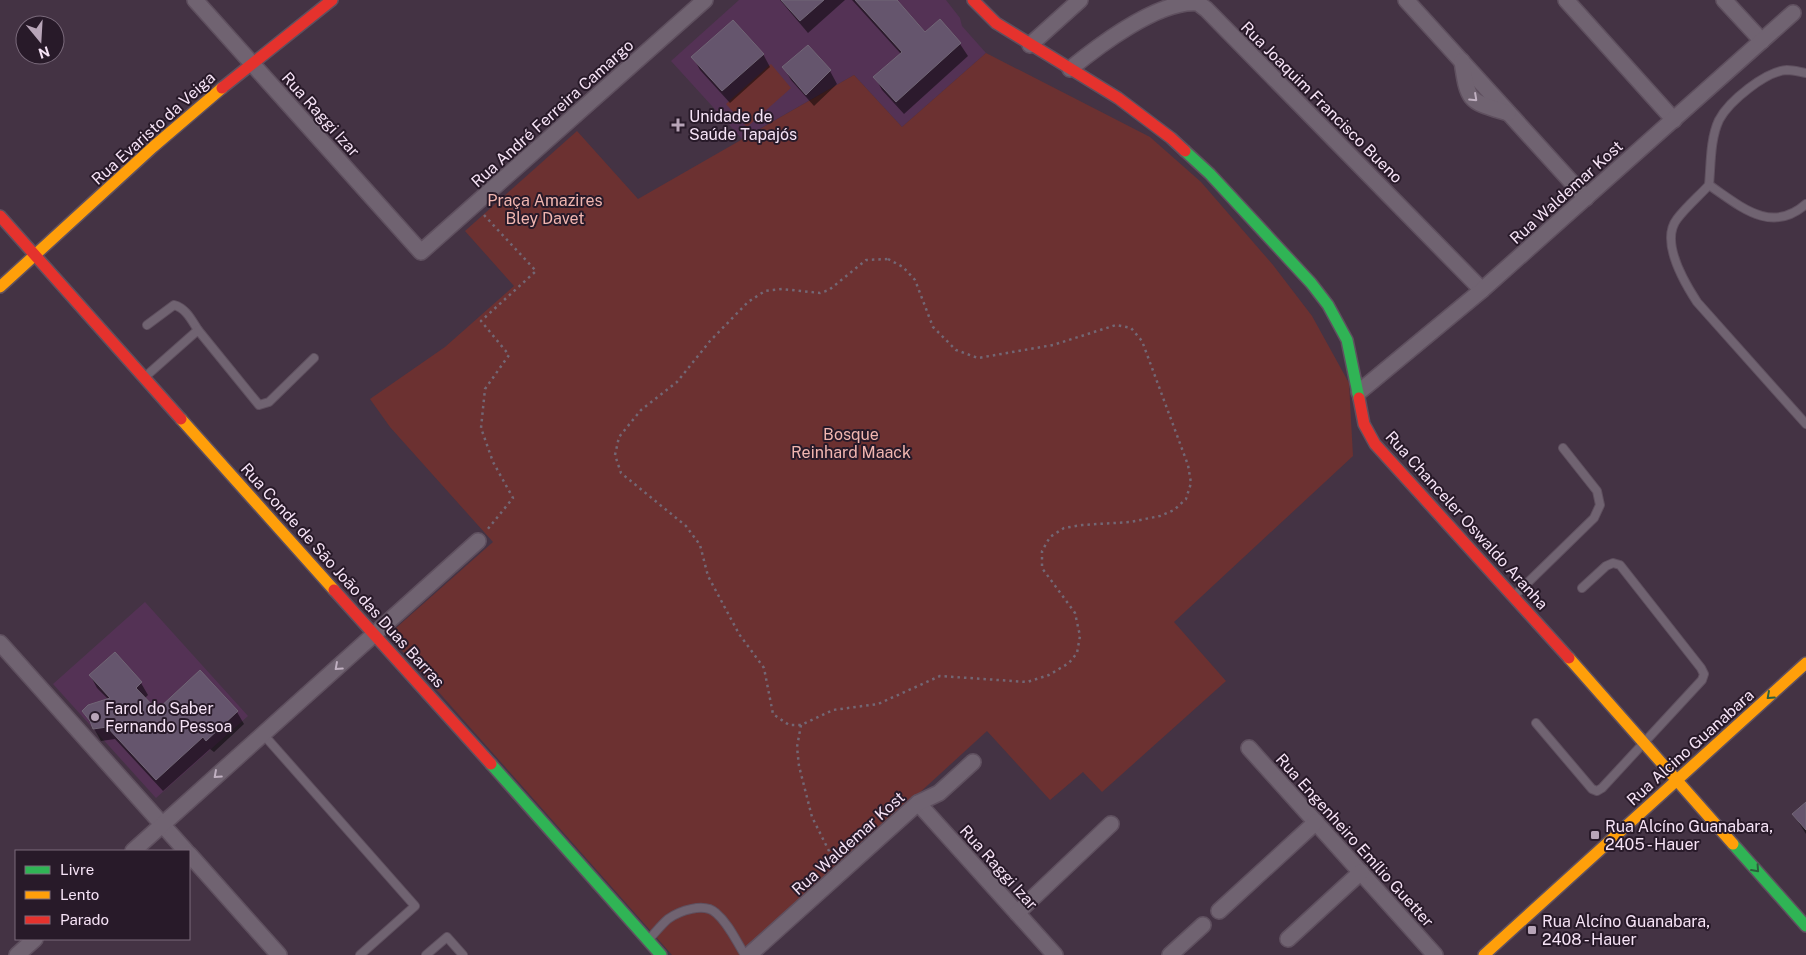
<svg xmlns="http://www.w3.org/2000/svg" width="1806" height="955" viewBox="0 0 1806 955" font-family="'Public Sans',sans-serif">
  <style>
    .built { fill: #543255 }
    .green { fill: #6c3131 }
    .shadow { fill: #0007 }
    .building { fill: #65556d; stroke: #716676 }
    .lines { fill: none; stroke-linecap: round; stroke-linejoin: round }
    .lane-casing { stroke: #5f505f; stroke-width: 10 }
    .street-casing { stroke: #5f505f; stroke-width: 18 }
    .fast-casing { stroke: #5f505f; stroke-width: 14 }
    .slow-casing { stroke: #5f505f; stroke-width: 14 }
    .jam-casing { stroke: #5f505f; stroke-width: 14 }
    .path { stroke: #736774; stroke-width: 2.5; stroke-dasharray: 2.5 4; stroke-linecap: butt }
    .lane { stroke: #706371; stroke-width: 8 }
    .street { stroke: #706371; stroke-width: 15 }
    .fast { stroke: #30b455; stroke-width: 11 }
    .slow { stroke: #ff9f0a; stroke-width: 11 }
    .jam { stroke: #e5322d; stroke-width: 11 }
    .oneway { stroke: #c0b0c1 }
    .oneway2 { stroke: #2c5f3d }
    .poi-dot { fill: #b8a5b8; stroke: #281a29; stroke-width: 2 }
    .labels { text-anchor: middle; stroke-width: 4; stroke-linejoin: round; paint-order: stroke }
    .street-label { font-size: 16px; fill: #f6e3f6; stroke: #281a29 }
    .poi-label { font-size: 16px; fill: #f6e3f6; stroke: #281a29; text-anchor: start }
    .park-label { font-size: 16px; fill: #f1b6b0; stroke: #281a29 }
  </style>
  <rect width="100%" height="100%" fill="#434"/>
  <g class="built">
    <polygon points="739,0 946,0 960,18 962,26 986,53 902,127 854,75 742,139 671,61"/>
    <polygon points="145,602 248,716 156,798 53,684"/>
  </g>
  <g class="green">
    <polygon points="986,53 1150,137 1201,182 1273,265 1312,316 1349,383 1353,456 1174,622 1226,681 1102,792 1083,772 1050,800 987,731 742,955 672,955 388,635 493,542 390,427 370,399 445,347 514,286 465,231 577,131 638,199 854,75 902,127"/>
    <polygon points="771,64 791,88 747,127 726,104"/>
  </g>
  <g class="shadow">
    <polygon points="780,0 845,0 808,33"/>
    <polygon points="852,0 895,0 925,33 960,44 968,56 904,114 882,90 875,77 901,54"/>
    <polygon points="808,46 830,71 837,84 814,106 791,80 784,68"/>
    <polygon points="763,54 770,67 730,103 700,70 693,57"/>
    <polygon points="115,653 141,683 148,695 144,699 157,712 200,672 237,712 244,724 214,752 210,749 163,791 115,739 101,741 84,711 109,700 97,688 90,675"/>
    <polygon points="1806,804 1806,834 1794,815"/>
  </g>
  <g class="building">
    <polygon points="781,0 824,0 800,21"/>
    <polygon points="855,0 897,0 925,32 940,19 961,43 896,102 873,77 902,52"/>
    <polygon points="733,20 764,54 722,91 691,57"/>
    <polygon points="808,45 831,70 806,95 782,67"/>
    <polygon points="115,652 142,682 136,688 157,710 200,670 238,711 206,741 203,737 156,780 107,727 93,729 90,721 82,711 88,705 110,698 89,675"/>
    <polygon points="1806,802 1806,830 1792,814"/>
  </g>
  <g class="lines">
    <g class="lane-casing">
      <g id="lane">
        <path d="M1709,185C1711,164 1710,139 1719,120C1729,101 1766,71 1787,70C1793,70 1800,72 1806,73"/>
        <path d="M1806,204C1771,235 1740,206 1709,185C1699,196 1686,207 1677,219C1660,241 1684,282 1697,302L1806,424"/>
        <path d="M147,325L174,305C186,308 192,321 198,330"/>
        <polyline points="146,376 198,330 259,405 269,402 314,358"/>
        <polyline points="1515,595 1594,518 1600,505 1597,491 1563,448"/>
        <polyline points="1536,723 1592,789 1597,791 1602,788 1702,680 1704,674 1701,668 1620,565 1613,563 1606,566 1582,588"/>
        <polyline points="263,734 415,906 360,955"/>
        <path d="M649,939C655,933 661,925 668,919C679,911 704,902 716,913C729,924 736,941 745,955"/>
        <polyline points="426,955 447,937 463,955"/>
      </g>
    </g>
    <g class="street-casing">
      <g id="street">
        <polyline points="195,0 421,252 705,0"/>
        <polyline points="1406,0 1586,198"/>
        <polyline points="1566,0 1674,120"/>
        <polyline points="1724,0 1762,41"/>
        <polyline points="1030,45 1080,0"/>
        <path d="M1462,61C1468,103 1469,101 1508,113"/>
        <path d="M1070,69C1097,47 1158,0 1197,3C1200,4 1203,7 1206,9L1482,290"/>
        <polyline points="1359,392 1482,290 1793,13"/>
        <polyline points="0,643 186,851"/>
        <polyline points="1249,748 1435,955"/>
        <polyline points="918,803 1055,955"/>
        <polyline points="133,851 478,541"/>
        <polyline points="189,854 279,955"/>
        <polyline points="1219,911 1316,822"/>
        <polyline points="1017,913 1111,824"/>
        <polyline points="1288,939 1361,872"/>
        <polyline points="17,955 35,939"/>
        <polyline points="749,955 918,803 939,793 973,762"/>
        <polyline points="1170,955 1203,925"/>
      </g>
    </g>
    <g class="fast-casing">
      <g id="fast">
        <polyline points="1185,151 1210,174 1311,283 1328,305 1347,340 1359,398"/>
        <polyline points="491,764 661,955"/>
        <polyline points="1733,844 1806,926"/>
      </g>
    </g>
    <g class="slow-casing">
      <g id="slow">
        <polyline points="0,287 153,147 222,88"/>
        <polyline points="181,419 334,590"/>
        <polyline points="1569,658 1733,844"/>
        <polyline points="1484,955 1806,663"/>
      </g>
    </g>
    <g class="jam-casing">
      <g id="jam">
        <polyline points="973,0 996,23 1118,98 1171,138 1185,151"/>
        <polyline points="222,88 332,0"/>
        <polyline points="0,216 181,419"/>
        <polyline points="1359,398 1364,424 1375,444 1569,658"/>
        <polyline points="334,590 491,764"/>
      </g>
    </g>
    <g class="path">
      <polyline points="484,215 536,271 481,321 509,355 485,389 481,428 493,462 513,498 487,530"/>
      <polygon points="888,259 903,267 915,280 933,327 956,350 978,358 1053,345 1116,325 1131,328 1142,341 1188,465 1191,483 1186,499 1174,510 1160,516 1130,522 1082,525 1064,528 1050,537 1042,551 1042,568 1075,613 1080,636 1077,653 1069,663 1049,675 1027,682 940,676 878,704 833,710 801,725 789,725 773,714 764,668 739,634 708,576 700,545 686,526 621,473 615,455 619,437 641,410 677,382 710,341 748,302 765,291 782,289 820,293 829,290 866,260"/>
      <polyline points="801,725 797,747 799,766 812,817 829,851 831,862"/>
    </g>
    <use href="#lane" class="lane"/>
    <use href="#street" class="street"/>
    <use href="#fast" class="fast"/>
    <use href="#slow" class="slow"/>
    <use href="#jam" class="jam"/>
  </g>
  <defs><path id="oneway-chevron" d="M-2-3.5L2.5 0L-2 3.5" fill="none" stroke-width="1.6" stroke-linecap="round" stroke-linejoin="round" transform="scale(1.25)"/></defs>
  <g class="oneway">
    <use href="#oneway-chevron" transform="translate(1474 98) rotate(43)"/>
    <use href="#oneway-chevron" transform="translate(338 667) rotate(138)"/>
    <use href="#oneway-chevron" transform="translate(217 775) rotate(138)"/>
  </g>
  <g class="oneway2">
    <use href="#oneway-chevron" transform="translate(1770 696) rotate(138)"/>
    <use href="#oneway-chevron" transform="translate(1756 869) rotate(48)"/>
  </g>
  <g class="poi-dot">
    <path d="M675.5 117.5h5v5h5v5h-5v5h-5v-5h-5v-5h5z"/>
    <circle cx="95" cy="717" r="5"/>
    <rect x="1590" y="830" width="10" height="10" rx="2.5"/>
    <rect x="1527" y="925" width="10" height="10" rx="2.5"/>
  </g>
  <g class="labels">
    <g class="street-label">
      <text transform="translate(1322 102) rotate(45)" y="6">Rua Joaquim Francisco Bueno</text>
      <text transform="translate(552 113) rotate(-42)" y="6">Rua André Ferreira Camargo</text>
      <text transform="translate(321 114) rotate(48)" y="6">Rua Raggi Izar</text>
      <text transform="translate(153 128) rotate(-42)" y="6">Rua Evaristo da Veiga</text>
      <text transform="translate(1566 192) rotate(-42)" y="6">Rua Waldemar Kost</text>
      <text transform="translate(1467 520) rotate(48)" y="6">Rua Chanceler Oswaldo Aranha</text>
      <text transform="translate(343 575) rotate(48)" y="6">Rua Conde de São João das Duas Barras</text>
      <text transform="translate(1690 747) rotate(-42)" y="6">Rua Alcino Guanabara</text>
      <text transform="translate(1355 840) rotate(48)" y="6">Rua Engenheiro Emílio Guetter</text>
      <text transform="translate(848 843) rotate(-42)" y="6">Rua Waldemar Kost</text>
      <text transform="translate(999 867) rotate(48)" y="6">Rua Raggi Izar</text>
    </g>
    <g class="poi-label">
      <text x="689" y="122">Unidade de<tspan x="689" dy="18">Saúde Tapajós</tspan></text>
      <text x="105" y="714">Farol do Saber<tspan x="105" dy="18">Fernando Pessoa</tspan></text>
      <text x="1605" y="832">Rua Alcíno Guanabara,<tspan x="1605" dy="18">2405 - Hauer</tspan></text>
      <text x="1542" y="927">Rua Alcíno Guanabara,<tspan x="1542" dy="18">2408 - Hauer</tspan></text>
    </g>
    <g class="park-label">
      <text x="545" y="206">Praça Amazires<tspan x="545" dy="18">Bley Davet</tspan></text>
      <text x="851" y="440">Bosque<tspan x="851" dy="18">Reinhard Maack</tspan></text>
    </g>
  </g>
  <rect x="15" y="850" width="175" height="90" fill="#281a29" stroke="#7a6a7b"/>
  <rect x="25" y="866" width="25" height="8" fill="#30b455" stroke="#7a6a7b"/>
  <text x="60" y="875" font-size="15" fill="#f6e3f6">Livre</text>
  <rect x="25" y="891" width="25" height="8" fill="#ff9f0a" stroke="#7a6a7b"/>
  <text x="60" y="900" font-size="15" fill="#f6e3f6">Lento</text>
  <rect x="25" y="916" width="25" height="8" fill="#e5322d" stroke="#7a6a7b"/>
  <text x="60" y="925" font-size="15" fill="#f6e3f6">Parado</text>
  <g transform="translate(40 40) rotate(162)"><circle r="24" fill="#281a29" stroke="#7a6a7b"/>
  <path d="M0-4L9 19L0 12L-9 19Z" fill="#b8a5b8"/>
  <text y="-8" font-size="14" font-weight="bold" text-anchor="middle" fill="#f6e3f6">N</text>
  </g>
</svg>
